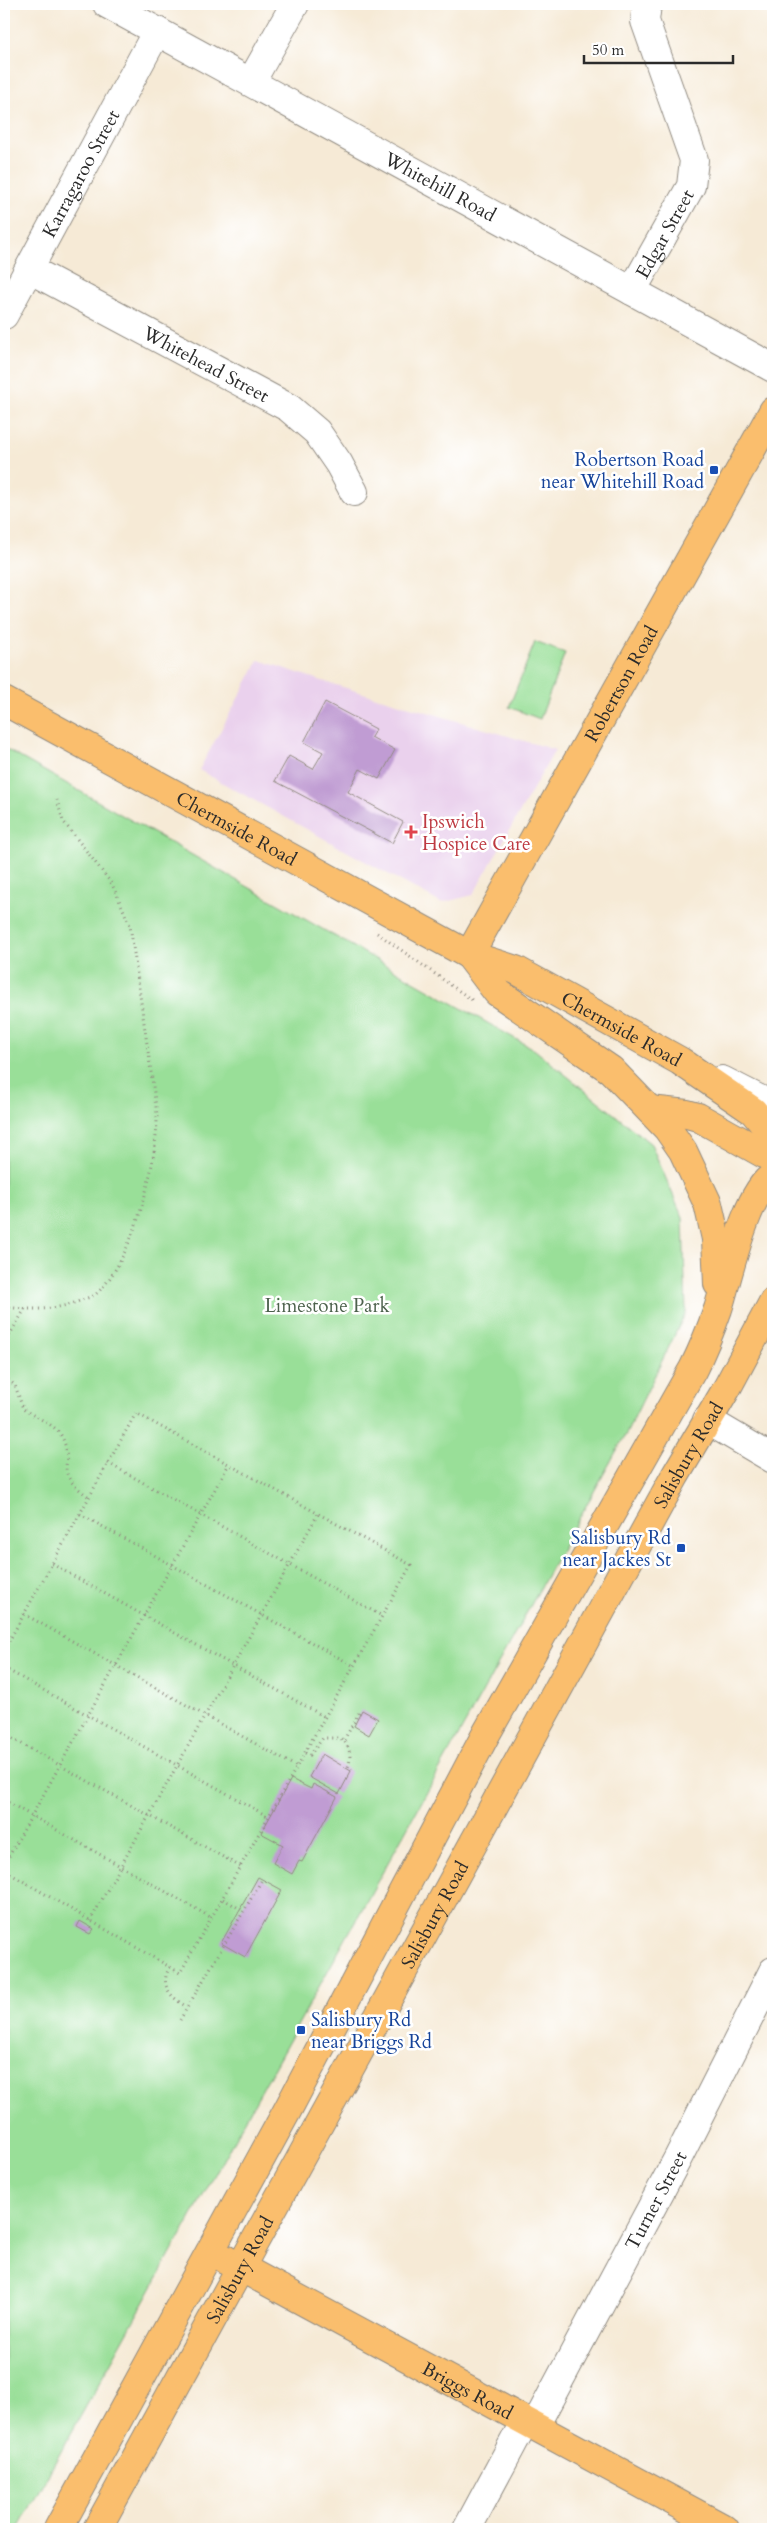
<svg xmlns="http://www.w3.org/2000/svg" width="777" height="2533" viewBox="0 0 777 2533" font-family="Cardo,serif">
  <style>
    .built { fill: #ead1ed }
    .green { fill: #99df98; stroke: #628562 }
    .building { fill: #c09cd3 }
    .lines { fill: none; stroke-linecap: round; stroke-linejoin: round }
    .minor-casing { stroke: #908a80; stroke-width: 30 }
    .major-casing { stroke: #908a80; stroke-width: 30 }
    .path { stroke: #908a80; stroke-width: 3; stroke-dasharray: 1 4; stroke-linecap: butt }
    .minor { stroke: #fff; stroke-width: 28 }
    .major { stroke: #fabe6d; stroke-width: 28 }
    .transit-dot { fill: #1a4fb4; stroke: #fff; stroke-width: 2 }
    .health-dot { fill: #e0444e; stroke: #fff; stroke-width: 2 }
    .labels { text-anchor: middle; stroke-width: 5; stroke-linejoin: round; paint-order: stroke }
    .street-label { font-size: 19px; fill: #2b2b2b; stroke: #fff }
    .transit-label { font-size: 19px; fill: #164399; stroke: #fff; text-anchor: end }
    .health-label { font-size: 19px; fill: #be3a42; stroke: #fff; text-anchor: start }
    .park-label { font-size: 19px; fill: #4c614c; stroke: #fff }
  </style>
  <rect width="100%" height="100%" fill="#fff"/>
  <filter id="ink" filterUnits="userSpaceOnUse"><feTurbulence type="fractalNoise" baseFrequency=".02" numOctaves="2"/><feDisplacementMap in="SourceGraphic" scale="10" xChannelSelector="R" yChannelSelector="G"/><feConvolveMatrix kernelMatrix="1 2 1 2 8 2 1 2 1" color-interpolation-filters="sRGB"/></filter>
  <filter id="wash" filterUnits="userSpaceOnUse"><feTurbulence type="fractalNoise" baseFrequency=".0096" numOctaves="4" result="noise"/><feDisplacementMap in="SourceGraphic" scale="20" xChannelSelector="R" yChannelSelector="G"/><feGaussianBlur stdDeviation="1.12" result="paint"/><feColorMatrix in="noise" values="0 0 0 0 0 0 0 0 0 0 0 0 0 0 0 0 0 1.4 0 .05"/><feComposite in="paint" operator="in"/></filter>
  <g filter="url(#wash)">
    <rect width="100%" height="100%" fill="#f6ead6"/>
    <polygon class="built" points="259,660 319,680 555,750 473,895 441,903 199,770"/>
    <g class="green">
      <polygon points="535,642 565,653 540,719 509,707"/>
      <polygon points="4,748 535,1050 651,1144 683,1218 686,1312 627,1432 18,2529 4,2529"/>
    </g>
    <g id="blocks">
      <g class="building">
        <polygon points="325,702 376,729 371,737 395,750 379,779 360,769 348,792 403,822 392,843 275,781 289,756 313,769 323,752 304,742"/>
        <polygon points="362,1710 378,1719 369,1735 354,1726"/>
        <polygon points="322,1754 351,1771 339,1794 309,1777"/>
        <polygon points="291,1779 311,1789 313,1784 337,1797 302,1862 299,1861 292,1874 273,1863 283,1845 261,1833"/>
        <polygon points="258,1877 282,1890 245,1957 221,1943"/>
        <polygon points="80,1921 94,1929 90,1934 77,1927"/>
      </g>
    </g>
  </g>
  <g filter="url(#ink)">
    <use href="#blocks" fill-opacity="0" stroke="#908a80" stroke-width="1"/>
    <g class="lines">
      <g class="minor-casing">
        <g id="minor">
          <path id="s1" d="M107,4L773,368"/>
          <polyline points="251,82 295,4"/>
          <path id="s2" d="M29,269L289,408L317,432L339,464L354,492"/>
          <path id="s3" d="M632,291L691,186L694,160L645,21L647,4"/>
          <path id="s4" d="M4,315L157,31"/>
          <polyline points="722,1080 773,1106"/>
          <polyline points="707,1420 773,1459"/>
          <path id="s5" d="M535,2426L678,2158L773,1971"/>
          <polyline points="467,2529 525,2421"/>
        </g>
      </g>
      <g class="major-casing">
        <g id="major">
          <path id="s6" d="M4,701L469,955L516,970L680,1061L753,1111L773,1135"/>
          <path id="s7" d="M469,955L773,411"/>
          <polyline points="469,955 497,992 611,1070 667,1128 683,1151 708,1204 716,1239 718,1284"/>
          <polyline points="650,1110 687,1114 698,1117 773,1159"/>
          <path id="s8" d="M225,2259L725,2529"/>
          <path d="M58,2529L287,2111L486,1734L693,1369C703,1349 711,1329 718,1309C728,1278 746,1192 773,1176"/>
          <path id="s9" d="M97,2529L675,1476L727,1388L773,1302"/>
        </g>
      </g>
      <g class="path">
        <polyline points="377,933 472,1000"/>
        <path d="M4,1307C32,1310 55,1311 82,1300C86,1298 92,1297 96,1294C133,1261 158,1163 157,1114L130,925L112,884L63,821L57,800"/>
        <polyline points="4,1344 25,1309"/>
        <path d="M4,1377L15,1385L23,1409C34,1417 56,1424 62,1437C76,1467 50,1469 89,1497"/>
        <polyline points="108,1463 382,1616"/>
        <polyline points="80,1514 354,1666"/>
        <polyline points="52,1564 325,1717"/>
        <polyline points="24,1614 297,1767"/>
        <polyline points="4,1650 136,1413 411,1565 180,1973 4,1870"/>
        <polyline points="4,1668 269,1817"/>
        <polyline points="4,1734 241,1867"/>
        <polyline points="344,1740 359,1713"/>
        <path d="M305,1753L310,1755L323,1738H340C350,1744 352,1757 348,1767L353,1771"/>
        <polyline points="4,1800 212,1918"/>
        <polyline points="4,1865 229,1464"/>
        <polyline points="223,1899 244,1911"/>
        <polyline points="90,1921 318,1514"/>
        <path d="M170,1967C158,1986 172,1998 187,2007"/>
        <polyline points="180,2020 263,1878"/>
      </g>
      <use href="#minor" class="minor"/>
      <use href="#major" class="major"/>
    </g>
  </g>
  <g class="transit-dot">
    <rect x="709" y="465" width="10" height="10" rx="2.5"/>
    <rect x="676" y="1543" width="10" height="10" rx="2.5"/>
    <rect x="296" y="2025" width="10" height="10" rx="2.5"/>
  </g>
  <path class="health-dot" d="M408.5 824.5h5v5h5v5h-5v5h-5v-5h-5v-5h5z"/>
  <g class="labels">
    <g class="street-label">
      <text dy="7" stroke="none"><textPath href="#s4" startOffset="161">Karragaroo Street</textPath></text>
      <text dy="7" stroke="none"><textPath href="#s1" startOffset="380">Whitehill Road</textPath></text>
      <text dy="7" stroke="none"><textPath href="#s3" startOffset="66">Edgar Street</textPath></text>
      <text dy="7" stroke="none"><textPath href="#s2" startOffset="201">Whitehead Street</textPath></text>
      <text dy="7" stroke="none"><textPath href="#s7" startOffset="311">Robertson Road</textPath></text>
      <text dy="7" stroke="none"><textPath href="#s6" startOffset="265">Chermside Road</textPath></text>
      <text dy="7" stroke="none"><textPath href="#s6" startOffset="700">Chermside Road</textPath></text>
      <text dy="7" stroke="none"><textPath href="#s9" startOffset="1226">Salisbury Road</textPath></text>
      <text dy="7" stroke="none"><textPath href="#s9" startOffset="701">Salisbury Road</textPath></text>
      <text dy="7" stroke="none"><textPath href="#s5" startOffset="256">Turner Street</textPath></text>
      <text dy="7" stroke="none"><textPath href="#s9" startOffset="296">Salisbury Road</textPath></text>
      <text dy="7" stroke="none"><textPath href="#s8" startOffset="276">Briggs Road</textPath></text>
    </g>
    <g class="transit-label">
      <text x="704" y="466">Robertson Road<tspan x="704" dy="22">near Whitehill Road</tspan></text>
      <text x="671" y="1544">Salisbury Rd<tspan x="671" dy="22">near Jackes St</tspan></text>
      <text x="311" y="2026" text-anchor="start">Salisbury Rd<tspan x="311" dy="22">near Briggs Rd</tspan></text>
    </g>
    <g class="health-label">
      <text x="422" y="828">Ipswich<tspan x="422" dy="22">Hospice Care</tspan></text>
    </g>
    <g class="park-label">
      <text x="327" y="1312">Limestone Park</text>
    </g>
  </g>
  <rect width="777" height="2533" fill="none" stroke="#fff" stroke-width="20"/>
  <path d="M584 55v8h149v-8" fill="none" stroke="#2b2b2b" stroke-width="2.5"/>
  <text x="592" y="55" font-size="15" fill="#2b2b2b" stroke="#ffffff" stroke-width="4" paint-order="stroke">50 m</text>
</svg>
